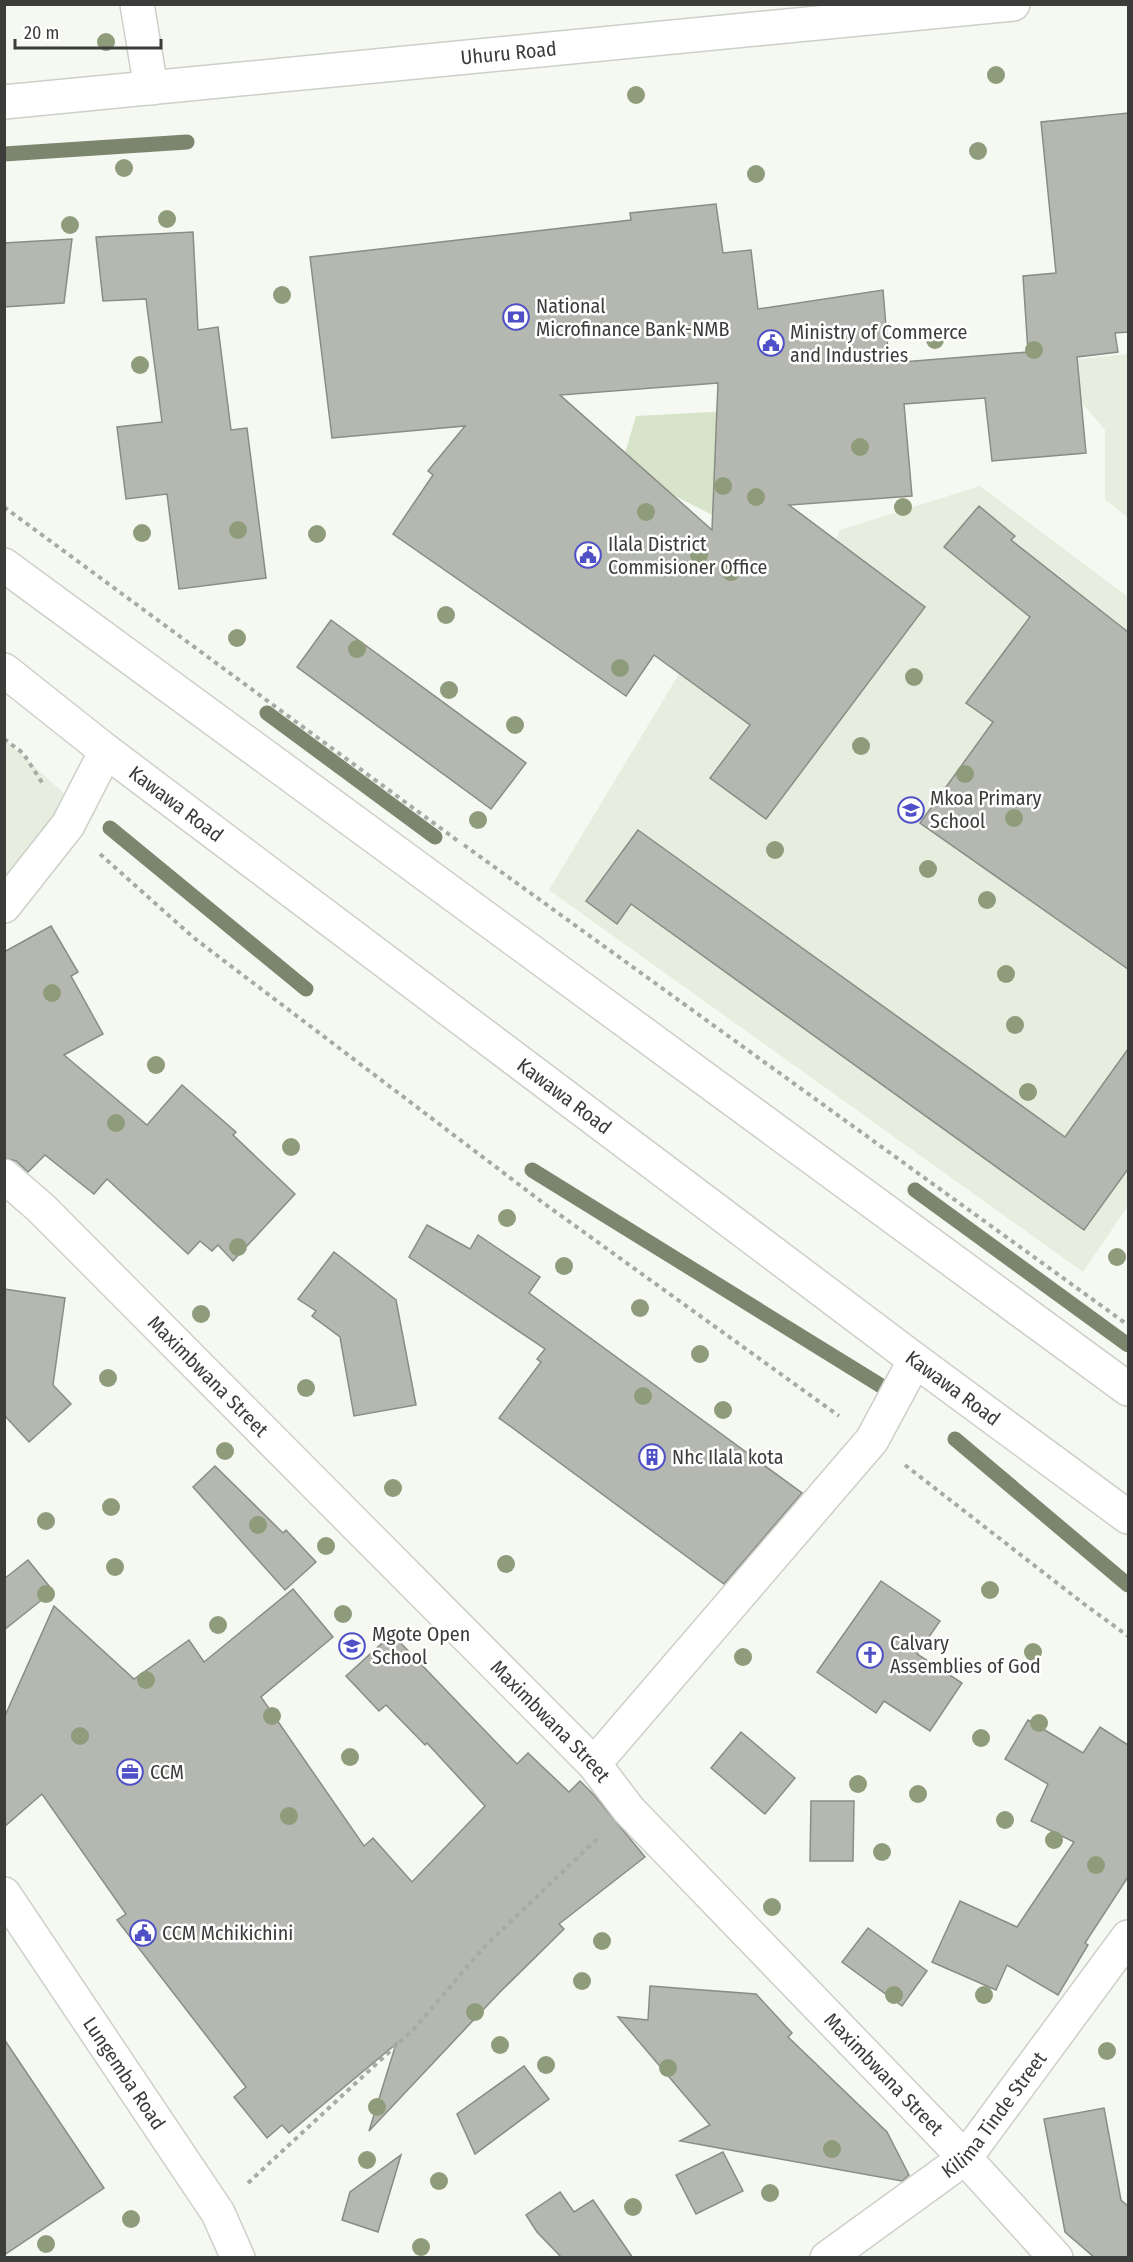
<svg xmlns="http://www.w3.org/2000/svg" width="1133" height="2262" viewBox="0 0 1133 2262" font-family="'Fira Sans Condensed',sans-serif">
  <style>
    .built { fill: #e7eedf }
    .green { fill: #d7e4c9 }
    .lines { fill: none; stroke-linecap: round; stroke-linejoin: round }
    .stream { stroke: #7c866e; stroke-width: 15 }
    .building { fill: #b4b8b0; stroke: #898d85; stroke-width: 1.5; fill-rule: evenodd }
    .minor-casing { stroke: #ccd0c8; stroke-width: 36 }
    .secondary-casing { stroke: #ccd0c8; stroke-width: 36 }
    .primary-casing { stroke: #ccd0c8; stroke-width: 36 }
    .path { stroke: #a8aba5; stroke-width: 4; stroke-dasharray: 4.5 4.5; stroke-linecap: butt }
    .minor { stroke: #fff; stroke-width: 33 }
    .secondary { stroke: #fff; stroke-width: 33 }
    .primary { stroke: #fff; stroke-width: 33 }
    .tree { fill: #8f9c7c }
    .labels { text-anchor: middle; stroke-width: 5; stroke-linejoin: round; paint-order: stroke }
    .street-label { font-size: 20px; fill: #3c3d3a; stroke: #fff }
    .poi-label { font-size: 20px; fill: #3c3d3a; stroke: #fff; text-anchor: start }
  </style>
  <rect width="100%" height="100%" fill="#f5f9f1"/>
  <g class="built">
    <polygon points="1128,354 1128,518 1105,499 1105,430 1072,391 1071,360"/>
    <polygon points="980,486 1128,597 1128,1206 1083,1272 549,890 730,589 802,609 840,530"/>
    <polygon points="4,739 79,807 5,876 4,876"/>
  </g>
  <polygon class="green" points="768,409 726,522 671,494 625,453 636,416"/>
  <g class="lines">
    <g class="stream">
      <polyline points="4,154 187,142"/>
      <polyline points="267,713 435,837"/>
      <polyline points="110,828 306,989"/>
      <polyline points="532,1170 883,1387"/>
      <polyline points="915,1190 1128,1345"/>
      <polyline points="955,1439 1128,1585"/>
    </g>
  </g>
  <g class="building">
    <path d="M1128,113V332L1115,333L1118,352L1077,357L1086,453L992,461L985,398L904,404L912,496L789,505L925,607L766,819L710,778L750,725L654,655L626,696L393,534L433,475L428,471L465,426L332,438L310,257L631,220L630,213L716,204L723,253L751,250L758,309L883,290L889,363L1028,352L1023,276L1056,273L1041,122ZM718,383L712,530L560,395Z"/>
    <polygon points="193,232 198,330 218,327 231,430 247,428 266,578 179,589 167,494 126,499 117,427 162,422 146,299 103,301 96,237"/>
    <polygon points="72,239 64,303 4,307 4,243"/>
    <polygon points="979,506 1015,536 1011,540 1128,632 1128,969 920,823 993,722 966,703 1030,617 944,547"/>
    <polygon points="331,620 526,763 491,809 297,667"/>
    <polygon points="638,830 1065,1137 1128,1049 1128,1169 1084,1230 631,904 617,924 586,901"/>
    <polygon points="51,926 78,972 71,976 103,1034 64,1055 147,1125 182,1085 236,1132 233,1135 295,1194 233,1261 218,1245 212,1251 200,1241 188,1254 107,1179 94,1194 45,1155 28,1172 16,1161 4,1158 4,952"/>
    <polygon points="427,1225 470,1249 478,1235 540,1277 529,1293 802,1493 724,1584 499,1418 541,1362 537,1359 545,1349 409,1257"/>
    <polygon points="334,1252 396,1300 416,1405 354,1416 340,1337 312,1316 316,1311 298,1299"/>
    <polygon points="4,1289 65,1298 53,1385 71,1404 29,1442 4,1415"/>
    <polygon points="215,1466 283,1533 286,1530 316,1562 285,1590 193,1487"/>
    <polygon points="28,1560 53,1591 4,1630 4,1579"/>
    <polygon points="881,1581 940,1621 917,1654 962,1683 930,1731 884,1701 876,1713 817,1672"/>
    <polygon points="293,1589 333,1637 261,1697 364,1846 373,1838 412,1882 485,1806 427,1743 425,1745 386,1705 379,1711 346,1676 392,1634 517,1764 528,1753 569,1792 580,1781 594,1795 645,1857 559,1924 564,1929 499,1993 369,2131 396,2044 289,2133 282,2125 267,2138 234,2097 246,2087 117,1920 126,1914 42,1794 4,1827 4,1718 54,1606 134,1679 189,1640 204,1662"/>
    <polygon points="1028,1720 1083,1753 1100,1727 1128,1745 1128,1877 1085,1943 1088,1945 1058,1995 1007,1965 996,1990 932,1962 960,1901 1017,1927 1074,1842 1031,1821 1048,1784 1005,1759"/>
    <polygon points="741,1732 795,1778 765,1814 711,1768"/>
    <polygon points="811,1801 854,1801 853,1861 810,1861"/>
    <polygon points="868,1928 927,1971 902,2006 842,1962"/>
    <polygon points="650,1986 756,1994 792,2033 788,2037 887,2132 909,2175 902,2181 680,2141 710,2125 618,2017 648,2020"/>
    <polygon points="4,2039 104,2188 4,2255"/>
    <polygon points="524,2066 549,2099 475,2154 457,2114"/>
    <polygon points="1104,2108 1121,2200 1128,2206 1128,2258 1095,2258 1065,2232 1044,2119"/>
    <polygon points="723,2152 743,2191 696,2214 676,2175"/>
    <polygon points="401,2155 378,2232 342,2220 350,2192"/>
    <polygon points="560,2192 574,2212 593,2200 633,2258 562,2258 537,2232 526,2215"/>
  </g>
  <g class="lines">
    <g class="minor-casing">
      <g id="minor">
        <polyline points="137,4 151,88"/>
        <polyline points="4,906 68,825 106,751"/>
        <path id="s1" d="M4,1176L41,1208L594,1764L629,1810L965,2158L1056,2258"/>
        <polyline points="594,1764 872,1440 915,1360"/>
        <path id="s2" d="M4,1894L218,2213L238,2258"/>
        <path id="s3" d="M827,2258L965,2158L1128,1937"/>
      </g>
    </g>
    <g class="secondary-casing">
      <g id="secondary">
        <path id="s4" d="M4,102L1013,4"/>
      </g>
    </g>
    <g class="primary-casing">
      <g id="primary">
        <polyline points="4,565 1128,1389"/>
        <path id="s5" d="M4,670L106,751L915,1360L1128,1517"/>
      </g>
    </g>
    <g class="path">
      <polyline points="4,507 458,841"/>
      <polyline points="4,739 23,753 43,784"/>
      <polyline points="464,845 1128,1325"/>
      <polyline points="100,854 194,938 542,1202 839,1416"/>
      <polyline points="905,1465 1084,1604 1128,1636"/>
      <polyline points="248,2183 414,2029 484,1947 597,1839"/>
    </g>
    <use href="#minor" class="minor"/>
    <use href="#secondary" class="secondary"/>
    <use href="#primary" class="primary"/>
  </g>
  <g class="tree">
    <circle cx="106" cy="42" r="9"/>
    <circle cx="996" cy="75" r="9"/>
    <circle cx="636" cy="95" r="9"/>
    <circle cx="978" cy="151" r="9"/>
    <circle cx="124" cy="168" r="9"/>
    <circle cx="756" cy="174" r="9"/>
    <circle cx="167" cy="219" r="9"/>
    <circle cx="70" cy="225" r="9"/>
    <circle cx="282" cy="295" r="9"/>
    <circle cx="935" cy="340" r="9"/>
    <circle cx="1034" cy="350" r="9"/>
    <circle cx="140" cy="365" r="9"/>
    <circle cx="860" cy="447" r="9"/>
    <circle cx="723" cy="486" r="9"/>
    <circle cx="756" cy="497" r="9"/>
    <circle cx="903" cy="507" r="9"/>
    <circle cx="646" cy="512" r="9"/>
    <circle cx="238" cy="530" r="9"/>
    <circle cx="142" cy="533" r="9"/>
    <circle cx="317" cy="534" r="9"/>
    <circle cx="699" cy="555" r="9"/>
    <circle cx="731" cy="572" r="9"/>
    <circle cx="446" cy="615" r="9"/>
    <circle cx="237" cy="638" r="9"/>
    <circle cx="357" cy="649" r="9"/>
    <circle cx="620" cy="668" r="9"/>
    <circle cx="914" cy="677" r="9"/>
    <circle cx="449" cy="690" r="9"/>
    <circle cx="515" cy="725" r="9"/>
    <circle cx="861" cy="746" r="9"/>
    <circle cx="965" cy="774" r="9"/>
    <circle cx="1014" cy="818" r="9"/>
    <circle cx="478" cy="820" r="9"/>
    <circle cx="775" cy="850" r="9"/>
    <circle cx="928" cy="869" r="9"/>
    <circle cx="987" cy="900" r="9"/>
    <circle cx="1006" cy="974" r="9"/>
    <circle cx="52" cy="993" r="9"/>
    <circle cx="1015" cy="1025" r="9"/>
    <circle cx="156" cy="1065" r="9"/>
    <circle cx="1028" cy="1092" r="9"/>
    <circle cx="116" cy="1123" r="9"/>
    <circle cx="291" cy="1147" r="9"/>
    <circle cx="507" cy="1218" r="9"/>
    <circle cx="238" cy="1247" r="9"/>
    <circle cx="1117" cy="1257" r="9"/>
    <circle cx="564" cy="1266" r="9"/>
    <circle cx="640" cy="1308" r="9"/>
    <circle cx="201" cy="1314" r="9"/>
    <circle cx="700" cy="1354" r="9"/>
    <circle cx="108" cy="1378" r="9"/>
    <circle cx="306" cy="1388" r="9"/>
    <circle cx="643" cy="1396" r="9"/>
    <circle cx="723" cy="1410" r="9"/>
    <circle cx="225" cy="1451" r="9"/>
    <circle cx="393" cy="1488" r="9"/>
    <circle cx="111" cy="1507" r="9"/>
    <circle cx="46" cy="1521" r="9"/>
    <circle cx="258" cy="1525" r="9"/>
    <circle cx="326" cy="1546" r="9"/>
    <circle cx="506" cy="1564" r="9"/>
    <circle cx="115" cy="1567" r="9"/>
    <circle cx="990" cy="1590" r="9"/>
    <circle cx="46" cy="1594" r="9"/>
    <circle cx="343" cy="1614" r="9"/>
    <circle cx="218" cy="1625" r="9"/>
    <circle cx="1033" cy="1652" r="9"/>
    <circle cx="743" cy="1657" r="9"/>
    <circle cx="146" cy="1680" r="9"/>
    <circle cx="272" cy="1716" r="9"/>
    <circle cx="1039" cy="1723" r="9"/>
    <circle cx="80" cy="1736" r="9"/>
    <circle cx="981" cy="1738" r="9"/>
    <circle cx="350" cy="1757" r="9"/>
    <circle cx="858" cy="1784" r="9"/>
    <circle cx="918" cy="1794" r="9"/>
    <circle cx="289" cy="1816" r="9"/>
    <circle cx="1005" cy="1820" r="9"/>
    <circle cx="1054" cy="1840" r="9"/>
    <circle cx="882" cy="1852" r="9"/>
    <circle cx="1096" cy="1865" r="9"/>
    <circle cx="772" cy="1907" r="9"/>
    <circle cx="602" cy="1941" r="9"/>
    <circle cx="582" cy="1981" r="9"/>
    <circle cx="894" cy="1995" r="9"/>
    <circle cx="984" cy="1995" r="9"/>
    <circle cx="475" cy="2012" r="9"/>
    <circle cx="500" cy="2045" r="9"/>
    <circle cx="1107" cy="2051" r="9"/>
    <circle cx="546" cy="2065" r="9"/>
    <circle cx="668" cy="2068" r="9"/>
    <circle cx="377" cy="2107" r="9"/>
    <circle cx="832" cy="2149" r="9"/>
    <circle cx="367" cy="2160" r="9"/>
    <circle cx="439" cy="2181" r="9"/>
    <circle cx="770" cy="2193" r="9"/>
    <circle cx="633" cy="2207" r="9"/>
    <circle cx="131" cy="2219" r="9"/>
    <circle cx="46" cy="2244" r="9"/>
    <circle cx="421" cy="2247" r="9"/>
  </g>
  <defs>
    <g id="bank-ring" transform="scale(1.35)"><circle r="9.5" fill="#fff" stroke="#4f50c6" stroke-width="1.5"/><path d="M-6-4H6V4H-6ZM0-2.3a2.3 2.3 0 1 0 0 4.6a2.3 2.3 0 1 0 0-4.6Z" fill="#4f50c6"/></g>
    <g id="civic-ring" transform="scale(1.35)"><circle r="9.5" fill="#fff" stroke="#4f50c6" stroke-width="1.5"/><path d="M-.6-6.5H3V-4.5H.6V-3L4-1V1h2V6H-6V1h2V-1L-.6-3ZM-1.2 2.5V6h2.4V2.5Z" fill="#4f50c6"/></g>
    <g id="school-ring" transform="scale(1.35)"><circle r="9.5" fill="#fff" stroke="#4f50c6" stroke-width="1.5"/><path d="M0-5L7-2L0 1L-7-2ZM-4 1L0 2.5L4 1V4Q0 6-4 4Z" fill="#4f50c6"/></g>
    <g id="building-ring" transform="scale(1.35)"><circle r="9.5" fill="#fff" stroke="#4f50c6" stroke-width="1.5"/><path d="M-4-6H4V6H1V3H-1V6H-4ZM-2.5-4.3h1.7v1.8h-1.7ZM.8-4.3h1.7v1.8H.8ZM-2.5-1h1.7V.8h-1.7ZM.8-1h1.7V.8H.8Z" fill="#4f50c6"/></g>
    <g id="church-ring" transform="scale(1.35)"><circle r="9.5" fill="#fff" stroke="#4f50c6" stroke-width="1.5"/><path d="M-1.2-6h2.4v3.5h3.3v2.4h-3.3V6h-2.4V-.1h-3.3v-2.4h3.3Z" fill="#4f50c6"/></g>
    <g id="office-ring" transform="scale(1.35)"><circle r="9.5" fill="#fff" stroke="#4f50c6" stroke-width="1.5"/><path d="M-6-3h4V-5.5h4V-3h4V5H-6ZM-1-4.5V-3h2v-1.5ZM-6 0V1H6V0Z" fill="#4f50c6"/></g>
  </defs>
  <g fill-rule="evenodd">
    <use href="#bank-ring" x="516" y="317"/>
    <use href="#civic-ring" x="771" y="343"/>
    <use href="#civic-ring" x="588" y="555"/>
    <use href="#school-ring" x="911" y="810"/>
    <use href="#building-ring" x="652" y="1457"/>
    <use href="#school-ring" x="352" y="1646"/>
    <use href="#church-ring" x="870" y="1655"/>
    <use href="#office-ring" x="130" y="1772"/>
    <use href="#civic-ring" x="143" y="1933"/>
  </g>
  <g class="labels">
    <g class="street-label">
      <text dy="7" stroke="none"><textPath href="#s4" startOffset="507">Uhuru Road</textPath></text>
      <text dy="7" stroke="none"><textPath href="#s5" startOffset="218">Kawawa Road</textPath></text>
      <text dy="7" stroke="none"><textPath href="#s5" startOffset="704">Kawawa Road</textPath></text>
      <text dy="7" stroke="none"><textPath href="#s1" startOffset="286">Maximbwana Street</textPath></text>
      <text dy="7" stroke="none"><textPath href="#s5" startOffset="1190">Kawawa Road</textPath></text>
      <text dy="7" stroke="none"><textPath href="#s1" startOffset="772">Maximbwana Street</textPath></text>
      <text dy="7" stroke="none"><textPath href="#s2" startOffset="216">Lungemba Road</textPath></text>
      <text dy="7" stroke="none"><textPath href="#s1" startOffset="1258">Maximbwana Street</textPath></text>
      <text dy="7" stroke="none"><textPath href="#s3" startOffset="222">Kilima Tinde Street</textPath></text>
    </g>
    <g class="poi-label">
      <text x="536" y="313">National<tspan x="536" dy="23">Microfinance Bank-NMB</tspan></text>
      <text x="790" y="339">Ministry of Commerce<tspan x="790" dy="23">and Industries</tspan></text>
      <text x="608" y="551">Ilala District<tspan x="608" dy="23">Commisioner Office</tspan></text>
      <text x="930" y="805">Mkoa Primary<tspan x="930" dy="23">School</tspan></text>
      <text x="672" y="1464">Nhc Ilala kota</text>
      <text x="372" y="1641">Mgote Open<tspan x="372" dy="23">School</tspan></text>
      <text x="890" y="1650">Calvary<tspan x="890" dy="23">Assemblies of God</tspan></text>
      <text x="150" y="1779">CCM</text>
      <text x="162" y="1940">CCM Mchikichini</text>
    </g>
  </g>
  <rect width="1133" height="2262" fill="none" stroke="#3c3d3a" stroke-width="12"/>
  <path d="M15 39v9h146v-9" fill="none" stroke="#3c3d3a" stroke-width="3"/>
  <text x="24" y="39" font-size="18" fill="#3c3d3a" stroke="#ffffff" stroke-width="4.5" paint-order="stroke">20 m</text>
</svg>
